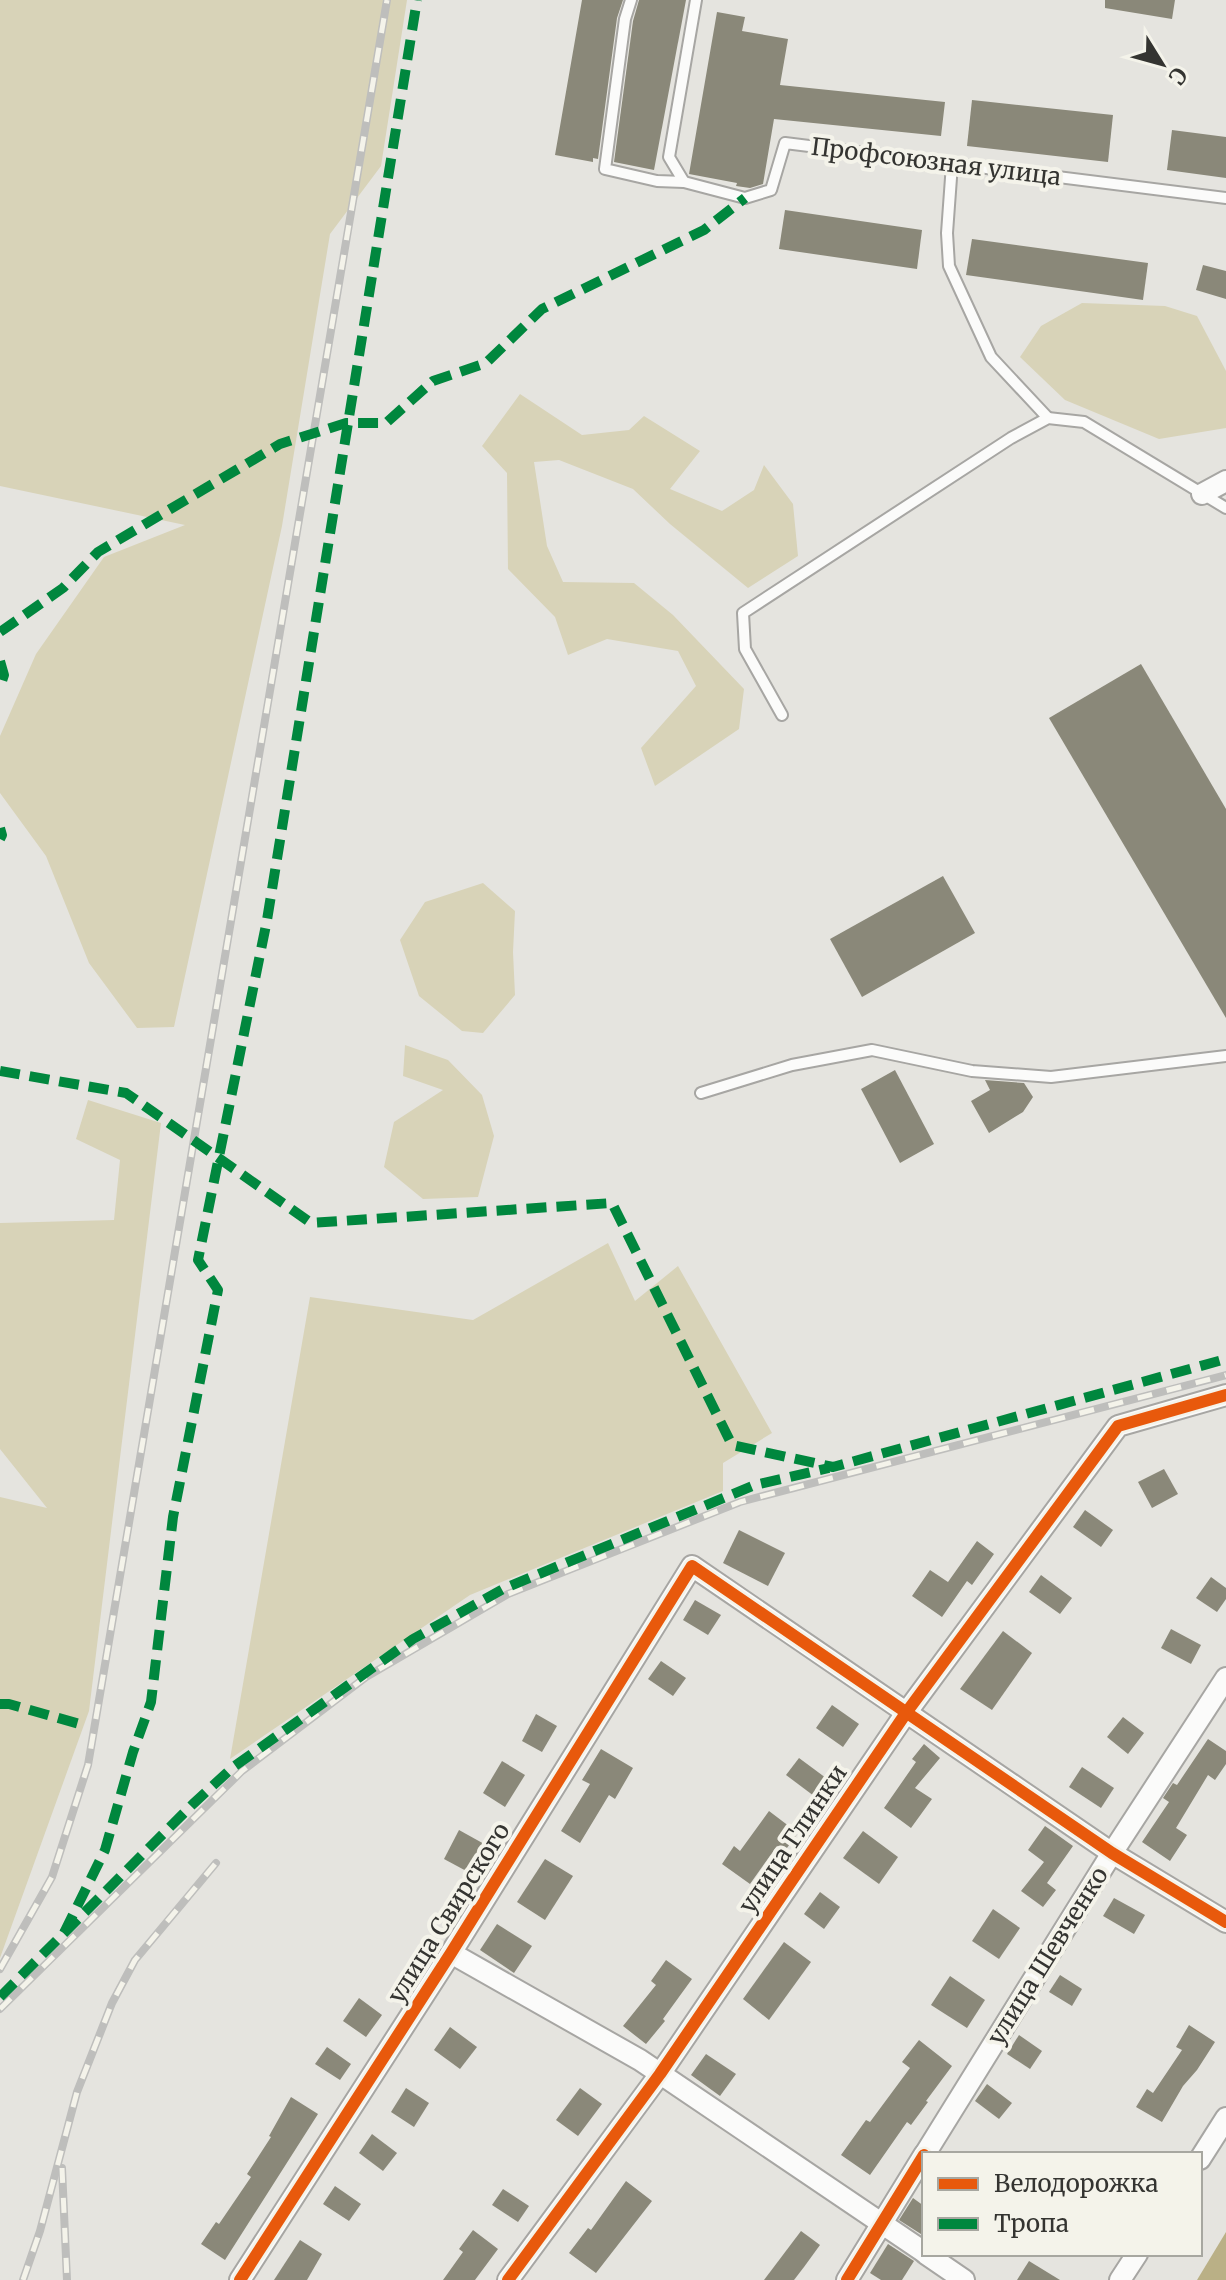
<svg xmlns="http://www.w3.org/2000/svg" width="1226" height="2280" viewBox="0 0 1226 2280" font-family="Merriweather,serif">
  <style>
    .green { fill: #d8d3b8 }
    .water { fill: #bab086 }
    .building { fill: #8a8879 }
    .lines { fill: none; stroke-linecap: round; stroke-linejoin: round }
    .service-casing { stroke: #a7a6a3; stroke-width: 14 }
    .minor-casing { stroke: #a7a6a3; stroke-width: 24 }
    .service { stroke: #fbfbfa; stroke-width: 10 }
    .minor { stroke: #fbfbfa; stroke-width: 20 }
    .rail-casing { stroke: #bebebc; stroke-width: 8 }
    .rail { stroke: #f4f3ea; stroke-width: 5; stroke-dasharray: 15; stroke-linecap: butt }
    .quiet { stroke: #00873e; stroke-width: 10; stroke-dasharray: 20 10; stroke-linecap: butt }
    .cycleway-casing { stroke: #f4f3ea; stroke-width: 17 }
    .cycleway { stroke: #e8590c; stroke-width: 12 }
    .labels { text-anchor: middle; stroke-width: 8; stroke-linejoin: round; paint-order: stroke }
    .street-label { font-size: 24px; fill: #343431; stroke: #f4f3ea }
  </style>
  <rect width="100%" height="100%" fill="#e5e4df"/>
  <g class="green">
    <polygon points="0,0 407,0 381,166 330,234 282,526 174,1027 137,1028 89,963 46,856 0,793 0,736 36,654 104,557 185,525 0,486"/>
    <polygon points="1082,303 1165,306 1197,316 1226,371 1226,428 1159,439 1065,400 1020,357 1041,326"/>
    <polygon points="520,394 582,435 629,430 644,416 700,451 670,489 722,511 754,490 764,465 793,504 798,556 748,588 670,524 633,489 559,460 534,462 547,546 563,582 634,583 673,615 744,689 739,729 655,786 641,748 696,686 678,651 607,639 568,655 555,617 508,569 507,473 482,446"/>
    <polygon points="483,883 515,911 513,952 515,995 483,1033 462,1031 419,996 400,940 425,902"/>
    <polygon points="405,1045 448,1060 482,1095 494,1136 478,1197 423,1199 384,1167 394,1122 443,1090 403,1076"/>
    <polygon points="88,1100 161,1123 89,1711 0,1958 0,1497 47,1508 0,1449 0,1223 114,1220 120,1160 76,1139"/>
    <polygon points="608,1243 635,1301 678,1266 772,1433 723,1463 723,1491 470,1595 230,1759 310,1297 473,1320"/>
  </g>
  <polygon class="water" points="1226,2232 1226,2280 1197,2280"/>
  <g class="building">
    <polygon points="582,0 623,0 617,18 598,159 593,158 593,162 555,155"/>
    <polygon points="639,0 686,0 654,170 614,162 633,21"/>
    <polygon points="1105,0 1175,0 1172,19 1105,8"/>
    <polygon points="717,12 745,17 742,31 788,39 780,85 945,102 941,136 774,119 763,184 750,188 736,186 737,183 689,174"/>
    <polygon points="972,100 1113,115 1108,162 967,146"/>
    <polygon points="1172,130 1226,137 1226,178 1167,170"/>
    <polygon points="785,210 922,230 917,269 779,249"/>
    <polygon points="972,239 1148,263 1143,300 966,275"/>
    <polygon points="1203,265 1226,271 1226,299 1196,290"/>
    <polygon points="1141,664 1226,809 1226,1018 1049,718"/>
    <polygon points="943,876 975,933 862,997 830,939"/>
    <polygon points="895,1070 934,1144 900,1163 861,1089"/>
    <polygon points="985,1080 1024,1083 1033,1097 1023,1112 989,1133 971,1101 990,1090"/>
    <polygon points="1164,1469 1178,1494 1152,1508 1138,1482"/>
    <polygon points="1085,1510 1113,1530 1101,1547 1073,1527"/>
    <polygon points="739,1530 785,1553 768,1586 723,1563"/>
    <polygon points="977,1541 994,1554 972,1585 967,1581 942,1617 912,1596 930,1570 948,1582"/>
    <polygon points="1041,1575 1072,1598 1060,1614 1029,1592"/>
    <polygon points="1211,1577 1226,1588 1226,1599 1217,1612 1196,1598"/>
    <polygon points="695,1600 721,1615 708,1635 683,1620"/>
    <polygon points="1171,1629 1201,1645 1191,1664 1161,1648"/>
    <polygon points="1003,1631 1032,1653 992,1710 960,1689"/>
    <polygon points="661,1661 686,1678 673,1696 648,1679"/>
    <polygon points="832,1705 859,1724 843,1747 816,1728"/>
    <polygon points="536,1714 557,1726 542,1752 522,1741"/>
    <polygon points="1123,1717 1144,1733 1128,1754 1107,1737"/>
    <polygon points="1208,1739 1226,1751 1226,1764 1215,1780 1208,1775 1176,1828 1187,1835 1170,1861 1142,1842 1169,1802 1163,1798 1173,1783 1177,1785"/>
    <polygon points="924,1744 940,1758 915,1788 932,1799 911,1828 884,1808 916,1762 912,1759"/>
    <polygon points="601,1749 633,1768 615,1799 609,1795 580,1843 561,1831 590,1784 582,1780"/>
    <polygon points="799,1758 826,1778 814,1796 786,1775"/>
    <polygon points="502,1761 525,1775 505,1807 483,1793"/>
    <polygon points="1082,1767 1114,1788 1101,1808 1069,1787"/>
    <polygon points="769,1811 798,1833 784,1852 777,1846 750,1884 722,1864 734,1846 740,1851"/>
    <polygon points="1045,1826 1073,1846 1047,1883 1056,1890 1043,1907 1021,1891 1044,1862 1028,1850"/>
    <polygon points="459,1830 486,1845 470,1873 444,1859"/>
    <polygon points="863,1831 898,1857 879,1884 843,1858"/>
    <polygon points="545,1859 573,1876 545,1920 517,1902"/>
    <polygon points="820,1892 840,1907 824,1929 804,1914"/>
    <polygon points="1114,1898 1145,1915 1134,1934 1103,1916"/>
    <polygon points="993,1909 1020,1928 999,1959 972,1941"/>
    <polygon points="497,1924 532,1946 514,1973 480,1950"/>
    <polygon points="784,1942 811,1962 769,2020 743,1999"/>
    <polygon points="666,1960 692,1979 663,2019 665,2021 646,2044 623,2026 656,1985 651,1981"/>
    <polygon points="1060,1975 1082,1989 1072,2006 1049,1992"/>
    <polygon points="950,1976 985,2000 967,2028 931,2005"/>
    <polygon points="359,1998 382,2015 366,2037 343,2021"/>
    <polygon points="1189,2025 1215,2042 1197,2070 1183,2086 1162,2122 1136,2107 1147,2089 1153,2093 1182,2050 1176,2047"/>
    <polygon points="450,2027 477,2047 460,2069 434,2050"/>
    <polygon points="1019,2035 1042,2051 1030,2069 1007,2054"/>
    <polygon points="919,2040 952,2066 926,2101 928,2102 911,2125 907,2122 870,2175 841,2155 866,2120 870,2122 910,2068 902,2062"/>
    <polygon points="327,2047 351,2064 340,2080 315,2064"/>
    <polygon points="706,2054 736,2074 720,2096 691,2075"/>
    <polygon points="987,2084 1012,2103 999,2119 975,2101"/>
    <polygon points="406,2088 429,2103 414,2127 391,2112"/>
    <polygon points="580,2088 602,2104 578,2136 556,2120"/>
    <polygon points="291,2097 318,2114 225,2260 201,2244 216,2222 219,2224 251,2177 247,2174 271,2137 269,2136"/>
    <polygon points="372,2134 397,2153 383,2171 359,2153"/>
    <polygon points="626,2181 652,2201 596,2273 569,2253 588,2228 591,2230"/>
    <polygon points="335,2186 361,2204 349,2221 323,2204"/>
    <polygon points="503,2189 529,2206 518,2222 492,2205"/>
    <polygon points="913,2198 924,2206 924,2236 899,2220"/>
    <polygon points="473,2230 498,2249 475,2280 443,2280 463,2252 459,2249"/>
    <polygon points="801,2231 820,2245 804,2267 794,2280 764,2280"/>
    <polygon points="300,2240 322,2254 307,2280 274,2280"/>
    <polygon points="888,2244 914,2261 902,2280 881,2280 870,2273"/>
    <polygon points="1029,2261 1060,2280 1017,2280"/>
  </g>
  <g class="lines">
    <g class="service-casing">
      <g id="service">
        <polyline points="631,0 625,19 605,169 657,181 684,182 745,198 771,190 785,143 1226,198"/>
        <polyline points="952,164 947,233 949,266 991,357 1048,418"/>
        <polyline points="684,182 669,157 696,0"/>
        <polyline points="782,715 745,649 743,613 1011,438 1048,418 1084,422 1226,508"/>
        <polyline points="701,1093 792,1065 872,1050 972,1071 1051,1077 1226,1056"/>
      </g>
    </g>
    <g class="minor-casing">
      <g id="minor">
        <polyline points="1202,494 1226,481"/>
        <polyline points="451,1953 640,2060 924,2252"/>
        <polyline points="925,2154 1112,1853 1226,1678"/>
        <polyline points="1200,2159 1226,2118"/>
        <polyline points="926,2254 964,2280"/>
        <polyline points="240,2280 451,1953 692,1566 1112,1853 1226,1922"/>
        <polyline points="508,2280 660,2074 906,1713 1118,1426 1226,1395"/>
        <polyline points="847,2280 924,2155"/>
        <polyline points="1120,2280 1137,2254"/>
      </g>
    </g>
    <use href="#service" class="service"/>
    <use href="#minor" class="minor"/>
    <g class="rail-casing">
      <g id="rail">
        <polyline points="0,1969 52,1877 88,1765 387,0"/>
        <polyline points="0,2009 242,1771 366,1677 508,1594 740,1502 1226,1375"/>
        <polyline points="62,2168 67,2280"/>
        <polyline points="23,2280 40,2231 77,2092 112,2003 135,1960 216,1863"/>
      </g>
    </g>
    <use href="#rail" class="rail"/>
    <g class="quiet">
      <polyline points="0,632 63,588 98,552 280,444 346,423 386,423 433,381 486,363 542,309 704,230 745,198"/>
      <polyline points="0,661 4,675 0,687"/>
      <polyline points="0,828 2,835 0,839"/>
      <polyline points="0,1071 126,1093 311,1223 612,1203 732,1445 833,1467 1226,1359"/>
      <polyline points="0,1704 9,1704 83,1725"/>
      <polyline points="64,1933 105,1850 133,1752 151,1702 173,1517 218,1290 198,1260 267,920 417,0"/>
      <polyline points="0,1997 193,1804 232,1768 413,1639 505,1588 755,1485 829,1468"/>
    </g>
    <g class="cycleway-casing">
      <g id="cycleway">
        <polyline points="240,2280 451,1953 692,1566 1112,1853 1226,1922"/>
        <polyline points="508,2280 660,2074 906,1713 1118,1426 1226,1395"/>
        <polyline points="847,2280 924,2155"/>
      </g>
    </g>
    <use href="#cycleway" class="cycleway"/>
  </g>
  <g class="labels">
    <g class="street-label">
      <text transform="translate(936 162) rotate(7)" y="8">Профсоюзная улица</text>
      <text transform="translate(793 1839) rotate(-56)" y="8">улица Глинки</text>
      <text transform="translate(449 1913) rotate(-58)" y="8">улица Свирского</text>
      <text transform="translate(1048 1956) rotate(-58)" y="8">улица Шевченко</text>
    </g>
  </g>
  <rect x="922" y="2152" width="280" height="104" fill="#f4f3ea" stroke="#a7a7a0" stroke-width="2"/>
  <rect x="938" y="2178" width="40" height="12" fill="#e8590c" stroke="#a7a7a0" stroke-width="2"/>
  <text x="994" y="2192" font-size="24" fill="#343431">Велодорожка</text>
  <rect x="938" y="2218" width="40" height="12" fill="#00873e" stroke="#a7a7a0" stroke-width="2"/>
  <text x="994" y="2232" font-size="24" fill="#343431">Тропа</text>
  <g transform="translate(1162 64) rotate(127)" stroke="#f4f3ea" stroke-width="6" paint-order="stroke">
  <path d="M0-6L14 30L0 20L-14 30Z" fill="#343431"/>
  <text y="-12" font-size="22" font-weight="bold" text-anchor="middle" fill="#343431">С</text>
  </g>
</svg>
